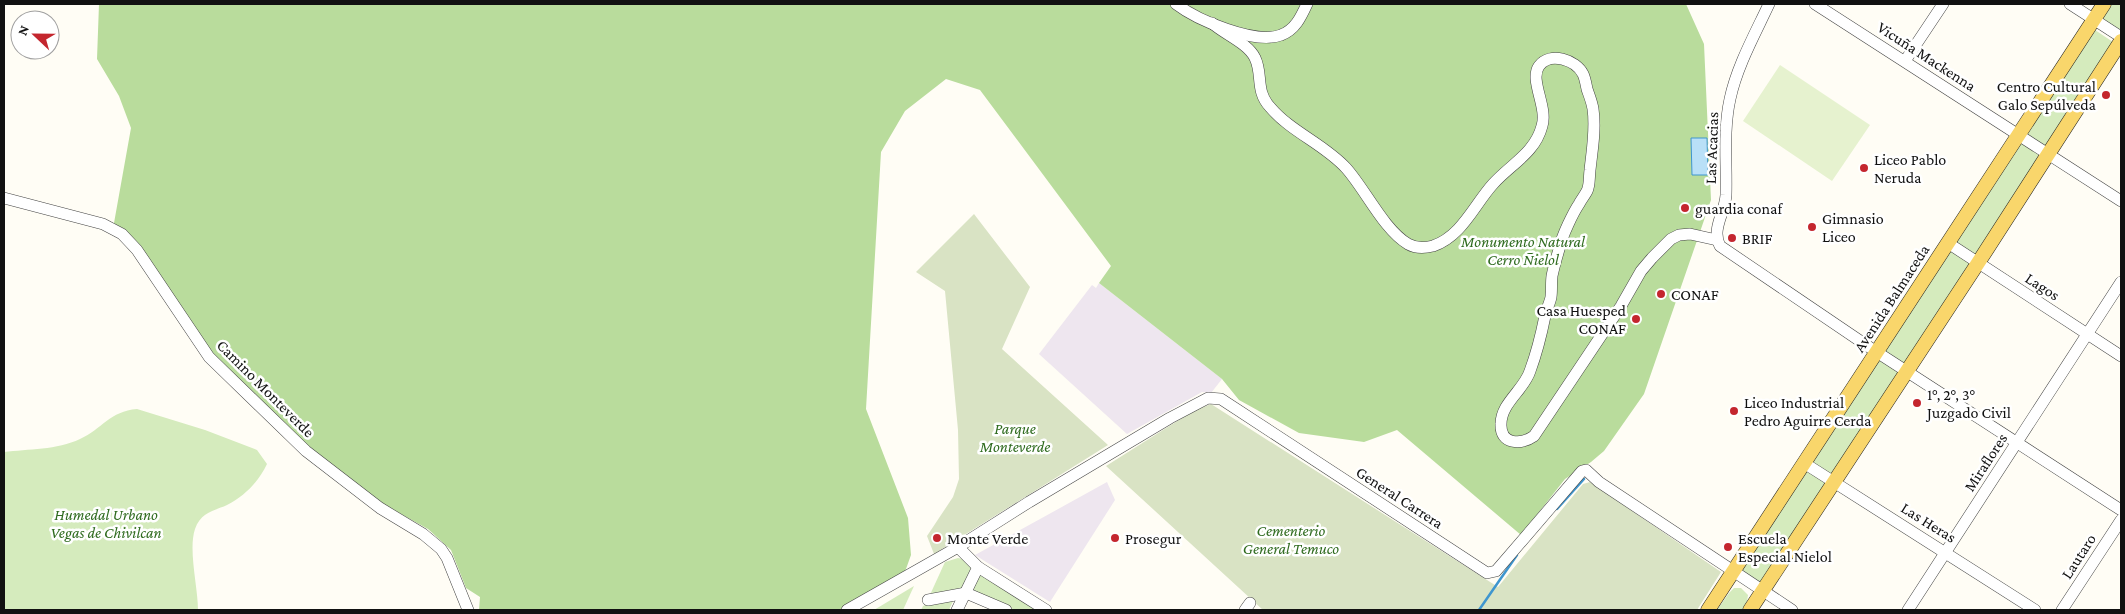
<svg xmlns="http://www.w3.org/2000/svg" width="2125" height="614" viewBox="0 0 2125 614" font-family="'Crimson Pro',serif">
  <style>
    .industrial { fill: #eee6ef }
    .green { fill: #d5ebbd }
    .forest { fill: #b9dc9c }
    .cemetery { fill: #d9e3c4 }
    .pitch { fill: #e6f2cf }
    .water { fill: #b9e0f7; stroke: #3f96cf }
    .lines { fill: none; stroke-linecap: round; stroke-linejoin: round }
    .stream { stroke: #3f96cf; stroke-width: 2.5 }
    .minor-casing { stroke: #444; stroke-width: 12 }
    .major-casing { stroke: #222; stroke-width: 15 }
    .minor { stroke: #fff; stroke-width: 11 }
    .major { stroke: #f9d66b; stroke-width: 14 }
    .poi-dot { fill: #c4262e; stroke: #fff; stroke-width: 2 }
    .labels { text-anchor: middle; stroke-width: 5; stroke-linejoin: round; paint-order: stroke }
    .street-label { font-size: 16px; fill: #111; stroke: #fff }
    .poi-label { font-size: 16px; fill: #111; stroke: #fff; text-anchor: start }
    .park-label { font-size: 16px; font-style: italic; fill: #2f6b1f; stroke: #fff }
  </style>
  <rect width="100%" height="100%" fill="#fffdf5"/>
  <g class="industrial">
    <polygon points="1099,283 1222,379 1211,393 1202,392 1127,434 1039,354 1092,285 1096,288"/>
    <polygon points="1107,482 1115,500 1050,602 975,555"/>
  </g>
  <g class="green">
    <polygon points="2107,4 2121,4 2121,33 2098,18"/>
    <polygon points="2092,28 2116,44 2049,150 2022,133"/>
    <polygon points="2020,139 2045,154 1977,259 1952,242"/>
    <polygon points="1949,250 1972,265 1906,366 1883,351"/>
    <polygon points="1878,358 1901,373 1835,477 1811,462"/>
    <path d="M137,409L205,430L257,450L267,464C259,481 245,496 227,505C214,511 201,512 195,529C188,550 198,587 198,610H4V452C28,449 57,450 80,439C102,429 110,411 137,409Z"/>
    <polygon points="1806,468 1830,484 1761,586 1739,571"/>
    <polygon points="958,558 963,559 971,567 969,579 960,591 929,597 945,562"/>
    <polygon points="979,570 1042,610 1010,610 969,592"/>
    <polygon points="914,586 903,610 874,610"/>
    <polygon points="1734,588 1741,588 1748,595 1747,602 1742,610 1717,610 1729,593"/>
    <polygon points="951,599 953,601 949,610 921,610 923,606 940,600"/>
  </g>
  <polygon class="forest" points="99,4 1686,4 1704,44 1711,200 1644,394 1604,451 1591,462 1565,479 1521,535 1397,430 1364,442 1299,433 1239,400 1222,379 1099,283 1111,266 980,90 946,79 905,111 881,152 866,409 908,518 911,555 902,580 842,610 479,610 480,597 466,588 451,550 428,529 383,504 311,451 211,355 132,238 114,223 131,128 119,96 97,59"/>
  <g class="cemetery">
    <polygon points="974,214 1030,287 1002,349 1108,445 934,554 927,536 953,497 959,479 958,430 945,291 916,272"/>
    <polygon points="1211,404 1498,587 1583,484 1590,482 1721,572 1697,610 1263,610 1106,466 1193,411"/>
  </g>
  <polygon class="pitch" points="1780,65 1870,125 1832,181 1743,121"/>
  <polygon class="water" points="1691,138 1707,138 1708,175 1692,175"/>
  <g class="lines">
    <g class="stream">
      <polyline points="1557,509 1584,479"/>
      <polyline points="1479,610 1517,555"/>
    </g>
    <g class="minor-casing">
      <g id="minor">
        <path d="M1176,4C1197,20 1255,45 1281,35C1295,30 1301,17 1307,4"/>
        <path d="M1769,4C1755,34 1737,66 1730,99C1723,131 1727,163 1726,195C1725,213 1711,229 1720,246L1869,347L2121,510"/>
        <polyline points="1815,4 2121,201"/>
        <polyline points="2070,4 2121,37"/>
        <path d="M1212,23C1224,34 1248,43 1255,58C1263,74 1255,91 1270,107C1291,132 1324,144 1346,168C1365,189 1384,230 1408,244C1415,248 1425,248 1433,246C1462,236 1474,205 1493,184C1511,164 1535,153 1542,126C1548,107 1529,80 1539,66C1550,51 1576,60 1583,74C1585,78 1586,84 1587,89C1589,95 1592,102 1593,109C1596,129 1592,151 1590,170C1589,177 1590,185 1587,191C1585,195 1581,200 1579,204C1573,213 1562,236 1560,246C1557,256 1554,266 1552,276C1551,283 1552,290 1551,297C1550,303 1546,310 1545,316C1541,336 1537,352 1530,371C1524,390 1501,403 1501,424C1500,445 1521,445 1534,436L1621,306L1641,271L1652,258L1671,239L1679,235L1690,234L1717,240"/>
        <polyline points="1905,61 1943,4"/>
        <polyline points="4,198 103,224 122,234 137,250 209,357 306,451 380,508 423,534 441,549 447,558 468,610"/>
        <polyline points="1948,243 2121,356"/>
        <polyline points="1804,463 2035,610"/>
        <polyline points="958,547 978,567 1046,610"/>
        <polyline points="928,600 966,593 1006,610"/>
        <polyline points="847,610 958,547 1029,502 1170,418 1208,398 1221,399 1487,573 1496,571 1582,471 1586,470 1599,482 1792,610"/>
        <polyline points="957,610 978,567"/>
        <polyline points="1245,610 1250,603"/>
        <polyline points="1908,610 2121,282"/>
        <polyline points="2062,610 2121,520"/>
      </g>
    </g>
    <g class="major-casing">
      <g id="major">
        <polyline points="1708,610 2104,4"/>
        <polyline points="1750,610 1978,263 2121,41"/>
      </g>
    </g>
    <use href="#minor" class="minor"/>
    <use href="#major" class="major"/>
  </g>
  <g class="poi-dot">
    <circle cx="2106" cy="95" r="5"/>
    <circle cx="1864" cy="168" r="5"/>
    <circle cx="1685" cy="208" r="5"/>
    <circle cx="1812" cy="227" r="5"/>
    <circle cx="1732" cy="238" r="5"/>
    <circle cx="1661" cy="294" r="5"/>
    <circle cx="1636" cy="319" r="5"/>
    <circle cx="1917" cy="403" r="5"/>
    <circle cx="1734" cy="411" r="5"/>
    <circle cx="937" cy="538" r="5"/>
    <circle cx="1115" cy="538" r="5"/>
    <circle cx="1728" cy="547" r="5"/>
  </g>
  <g class="labels">
    <g class="street-label">
      <text transform="translate(1927 56) rotate(33)" y="6">Vicuña Mackenna</text>
      <text transform="translate(1711 148) rotate(-88)" y="6">Las Acacias</text>
      <text transform="translate(2043 286) rotate(33)" y="6">Lagos</text>
      <text transform="translate(1891 298) rotate(-57)" y="6">Avenida Balmaceda</text>
      <text transform="translate(266 388) rotate(45)" y="6">Camino Monteverde</text>
      <text transform="translate(1985 462) rotate(-57)" y="6">Miraflores</text>
      <text transform="translate(1400 497) rotate(33)" y="6">General Carrera</text>
      <text transform="translate(1929 522) rotate(32)" y="6">Las Heras</text>
      <text transform="translate(2078 556) rotate(-57)" y="6">Lautaro</text>
    </g>
    <g class="poi-label">
      <text x="2096" y="92" text-anchor="end">Centro Cultural<tspan x="2096" dy="18">Galo Sepúlveda</tspan></text>
      <text x="1874" y="165">Liceo Pablo<tspan x="1874" dy="18">Neruda</tspan></text>
      <text x="1695" y="214">guardia conaf</text>
      <text x="1822" y="224">Gimnasio<tspan x="1822" dy="18">Liceo</tspan></text>
      <text x="1742" y="244">BRIF</text>
      <text x="1671" y="300">CONAF</text>
      <text x="1626" y="316" text-anchor="end">Casa Huesped<tspan x="1626" dy="18">CONAF</tspan></text>
      <text x="1927" y="400">1°, 2°, 3°<tspan x="1927" dy="18">Juzgado Civil</tspan></text>
      <text x="1744" y="408">Liceo Industrial<tspan x="1744" dy="18">Pedro Aguirre Cerda</tspan></text>
      <text x="947" y="544">Monte Verde</text>
      <text x="1125" y="544">Prosegur</text>
      <text x="1738" y="544">Escuela<tspan x="1738" dy="18">Especial Nielol</tspan></text>
    </g>
    <g class="park-label">
      <text x="1523" y="247">Monumento Natural<tspan x="1523" dy="18">Cerro Ñielol</tspan></text>
      <text x="1015" y="434">Parque<tspan x="1015" dy="18">Monteverde</tspan></text>
      <text x="106" y="520">Humedal Urbano<tspan x="106" dy="18">Vegas de Chivilcan</tspan></text>
      <text x="1291" y="536">Cementerio<tspan x="1291" dy="18">General Temuco</tspan></text>
    </g>
  </g>
  <rect width="2125" height="614" fill="none" stroke="#111111" stroke-width="10"/>
  <g transform="translate(35 35) rotate(292)"><circle r="24" fill="#ffffff" stroke="#a0a0a0"/>
  <path d="M0-4L9 19L0 12L-9 19Z" fill="#c4262e"/>
  <text y="-8" font-size="14" font-weight="bold" text-anchor="middle" fill="#111111">N</text>
  </g>
</svg>
